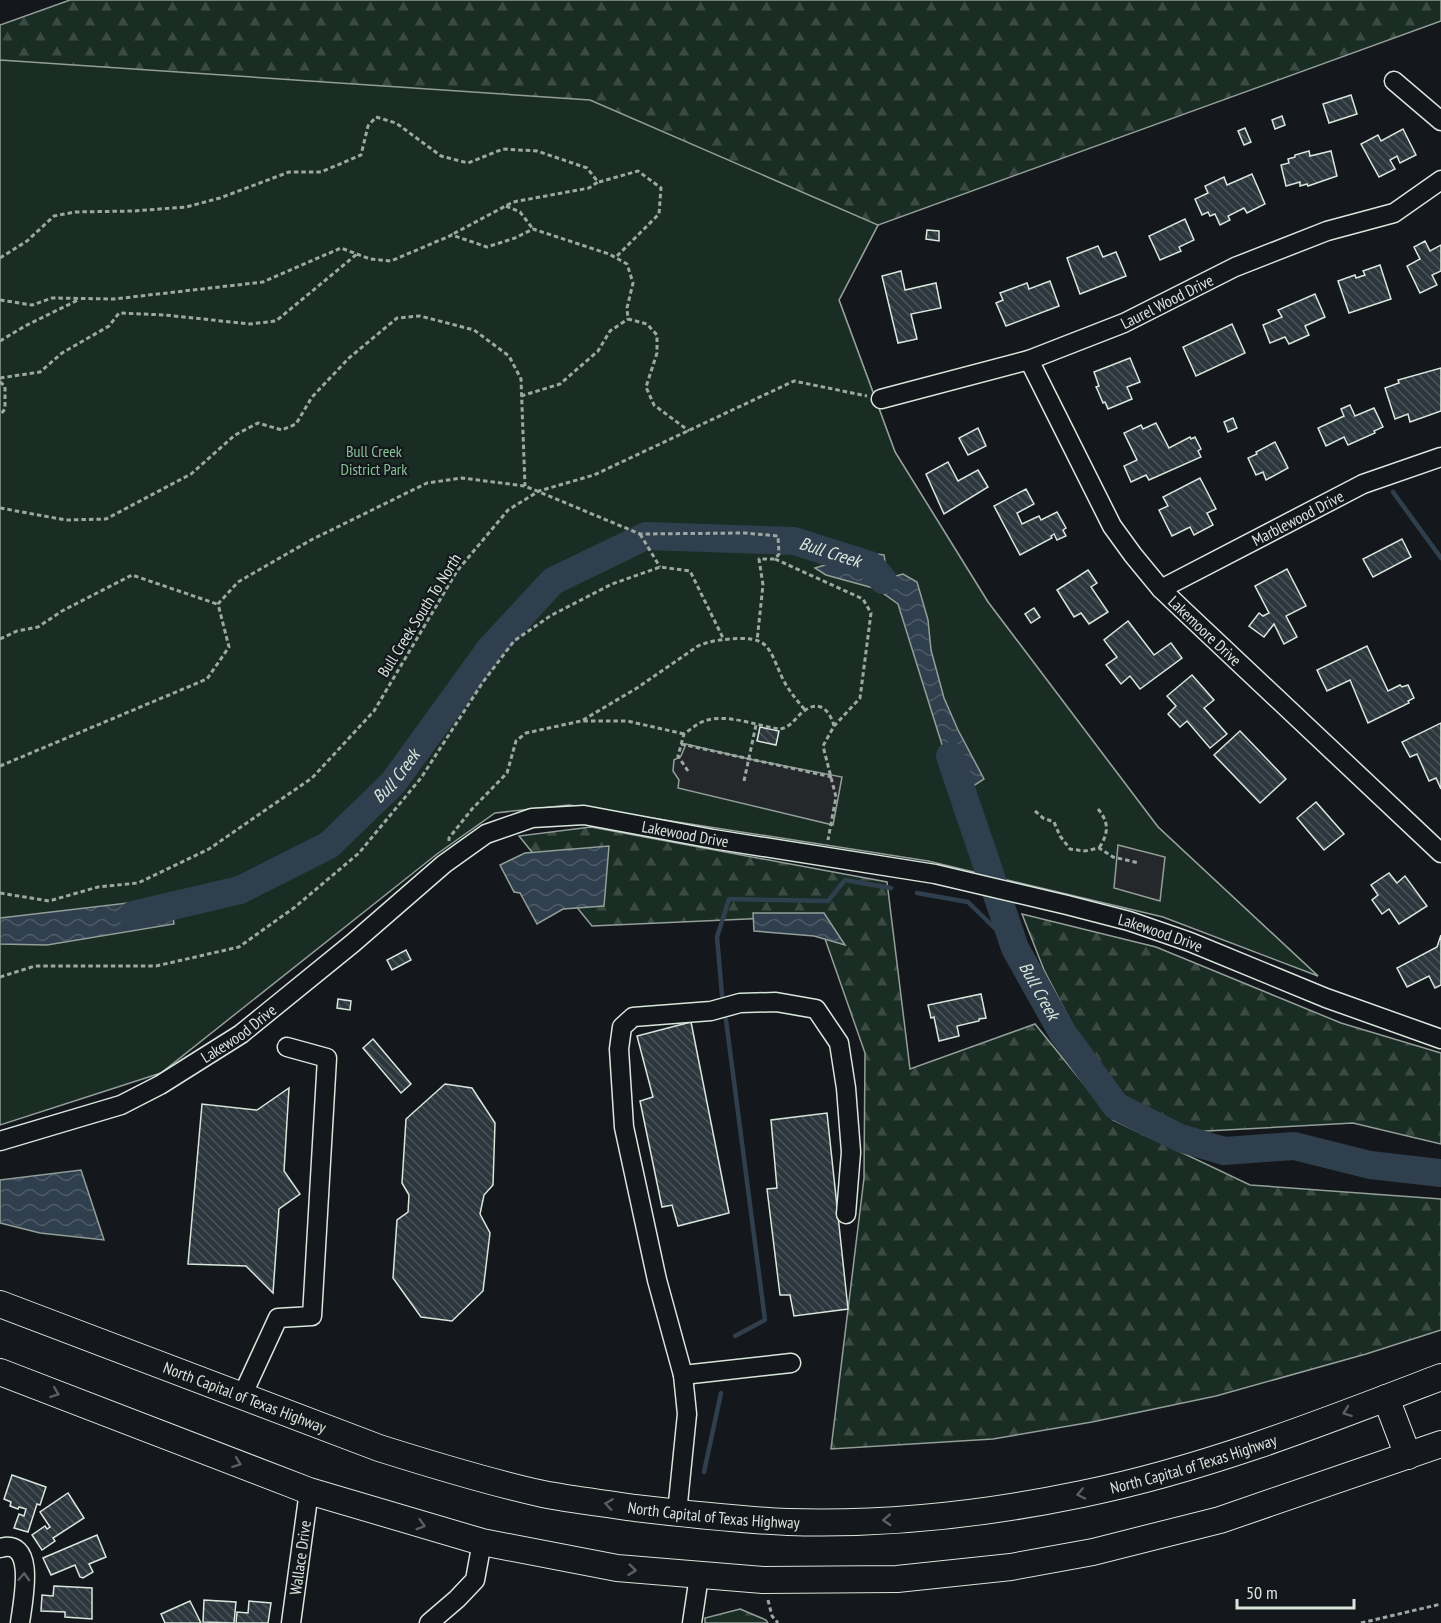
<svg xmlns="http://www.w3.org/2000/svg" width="1441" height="1623" viewBox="0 0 1441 1623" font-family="'PT Sans Narrow',sans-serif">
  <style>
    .forest { fill: url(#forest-firs); stroke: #939e99; stroke-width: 1.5 }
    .green { fill: #1a2d24; stroke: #939e99; stroke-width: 1.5 }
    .parking { fill: #24282b; stroke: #939e99; stroke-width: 1.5 }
    .water { fill: url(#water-waves); stroke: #939e99; stroke-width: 1.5 }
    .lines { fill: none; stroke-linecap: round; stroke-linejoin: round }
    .stream { stroke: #2f3f4d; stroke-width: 4.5 }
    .river { stroke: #2f3f4d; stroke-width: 28 }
    .building { fill: url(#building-back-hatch); stroke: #d8e6dc; stroke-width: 1.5 }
    .minor-casing { stroke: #d8e6dc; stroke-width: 21 }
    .highway-casing { stroke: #d8e6dc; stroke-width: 28 }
    .path { stroke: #9da8a2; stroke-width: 3; stroke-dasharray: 4.5 3; stroke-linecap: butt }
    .minor { stroke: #14181c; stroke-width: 18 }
    .highway { stroke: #14181c; stroke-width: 26 }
    .oneway { stroke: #59605f }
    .labels { text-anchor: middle; stroke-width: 4.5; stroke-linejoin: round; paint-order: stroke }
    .street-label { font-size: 16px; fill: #d8e6dc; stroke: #14181c }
    .park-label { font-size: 16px; fill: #8ac095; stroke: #14181c }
    .water-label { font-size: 18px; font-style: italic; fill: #d8e6dc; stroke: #14181c }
  </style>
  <defs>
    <pattern id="forest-firs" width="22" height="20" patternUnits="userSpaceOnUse" patternTransform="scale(1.5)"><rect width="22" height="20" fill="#1a2d24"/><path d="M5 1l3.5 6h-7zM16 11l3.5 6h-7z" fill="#3b4b43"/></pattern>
    <pattern id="water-waves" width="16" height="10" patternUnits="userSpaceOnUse" patternTransform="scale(1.5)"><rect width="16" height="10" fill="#2f3f4d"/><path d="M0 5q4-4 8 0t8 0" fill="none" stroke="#4c5b66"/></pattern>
    <pattern id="building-back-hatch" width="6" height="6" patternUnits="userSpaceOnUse" patternTransform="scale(1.5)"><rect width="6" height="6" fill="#2c363c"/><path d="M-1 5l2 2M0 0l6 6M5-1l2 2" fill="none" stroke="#4a5358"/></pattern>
  </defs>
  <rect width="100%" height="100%" fill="#14181c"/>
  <g class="forest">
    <polygon points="70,0 1441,0 1441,21 878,225 839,300 895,452 988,602 1158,827 1318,976 1160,901 938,660 0,907 0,25"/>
    <polygon points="591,827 887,882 910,1069 1035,1024 1113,1120 1250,1185 1441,1199 1441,1330 1366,1354 1216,1396 1092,1422 993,1439 831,1449 864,1178 865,1053 817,916 592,926 519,836"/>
    <polygon points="1022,914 1156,947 1341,1023 1441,1053 1441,1144 1353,1123 1188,1132 1110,1097 1044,970"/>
    <polygon points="740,1609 766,1620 768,1623 705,1623 705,1618"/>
  </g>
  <polygon class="green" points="0,60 590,100 878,225 839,300 895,452 988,602 1158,827 1318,976 1163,917 928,861 569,805 495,813 437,854 161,1073 0,1125"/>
  <g class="parking">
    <polygon points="686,744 749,759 842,777 833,825 678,788 679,780 673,771 674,760 681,756"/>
    <polygon points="1118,845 1165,857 1160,901 1114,888"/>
  </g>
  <g class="water">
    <polygon points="868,553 884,555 886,568 892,577 903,574 917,582 928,620 931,650 944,698 958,730 984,779 958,796 898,604 877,589 826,575 815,568 825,565 840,565"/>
    <polygon points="609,846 604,906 563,909 537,924 520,893 514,892 500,865 525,853"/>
    <polygon points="170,898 174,924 47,945 0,944 0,918"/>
    <polygon points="753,913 824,913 845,945 814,936 754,931"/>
    <polygon points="81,1170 104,1240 40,1233 0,1223 0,1180"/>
  </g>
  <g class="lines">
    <g class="stream">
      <polyline points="1393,492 1441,558"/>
      <polyline points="917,893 968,902 1015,948"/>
      <polyline points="722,995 717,937 729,899 828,901 845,880 891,888"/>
      <polyline points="726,1020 765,1320 735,1336"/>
      <polyline points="704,1472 721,1393"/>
    </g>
    <g class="river">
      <path id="s1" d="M950,756L1015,948L1062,1032L1116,1106L1180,1138L1224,1151L1294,1146L1370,1165L1441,1173"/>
      <path id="s2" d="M133,915L240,890L329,845L393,783L490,649L553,581L646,536L794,541L870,565L883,580"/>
    </g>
  </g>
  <g class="building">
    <polygon points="1351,95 1357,114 1329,123 1323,104"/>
    <polygon points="1282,116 1285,125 1275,129 1272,120"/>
    <polygon points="1245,128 1251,142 1244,145 1238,131"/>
    <polygon points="1403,129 1416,155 1400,163 1397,156 1390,160 1395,169 1379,177 1361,144 1378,135 1381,141"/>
    <polygon points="1309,151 1310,156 1331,151 1337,176 1308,186 1307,184 1300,186 1300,182 1286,186 1281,165 1289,163 1288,159 1295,157 1295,155"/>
    <polygon points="1252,174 1265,204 1247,213 1244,208 1228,216 1230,220 1220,225 1215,214 1210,216 1208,212 1202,215 1195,199 1208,193 1205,186 1224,177 1227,185"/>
    <polygon points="1185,219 1194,240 1179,247 1181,251 1160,260 1149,236"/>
    <polygon points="927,230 939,231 939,241 926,239"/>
    <polygon points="1425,241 1430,251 1441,245 1441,271 1432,275 1437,285 1420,293 1407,266 1420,259 1414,247"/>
    <polygon points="1098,246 1103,257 1116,252 1126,276 1080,294 1067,258"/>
    <polygon points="1380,265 1391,299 1349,313 1338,281 1355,275 1356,278 1365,275 1363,271"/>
    <polygon points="901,271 905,290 936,283 941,308 911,314 917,339 898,343 882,276"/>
    <polygon points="1050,281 1059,306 1006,326 996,303 1003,300 1000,293 1027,283 1029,289"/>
    <polygon points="1315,294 1325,317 1305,326 1309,335 1289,344 1285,337 1270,343 1263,325 1282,317 1278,310"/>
    <polygon points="1232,324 1245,353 1196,376 1183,347"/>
    <polygon points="1130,358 1140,382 1127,387 1132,399 1108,409 1105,402 1103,403 1098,391 1096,387 1099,386 1094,372"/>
    <polygon points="1441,368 1441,411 1410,422 1408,414 1395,419 1385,388 1399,383 1398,380"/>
    <polygon points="1350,405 1355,416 1374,408 1383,427 1374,431 1375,433 1348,445 1344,437 1326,446 1318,428 1344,416 1341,409"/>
    <polygon points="1233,418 1237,428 1228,432 1224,422"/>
    <polygon points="1156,423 1169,448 1190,437 1191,439 1195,437 1201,449 1198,451 1201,457 1149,480 1146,475 1131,482 1124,466 1137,460 1124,433 1141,425 1143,429"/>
    <polygon points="978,428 986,446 968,455 959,438"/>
    <polygon points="1275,442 1288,468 1266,480 1263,472 1256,475 1248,458 1257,454 1256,452"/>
    <polygon points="948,462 958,481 978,470 988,487 944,514 926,474"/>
    <polygon points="1200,478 1216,509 1207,513 1213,525 1194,535 1190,527 1172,536 1159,510 1168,506 1163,497"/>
    <polygon points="1026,489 1034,504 1017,513 1022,524 1039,516 1041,520 1057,512 1066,528 1063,530 1066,536 1057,540 1054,534 1051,536 1052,538 1020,555 994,506"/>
    <polygon points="1402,539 1411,557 1373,577 1363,559"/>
    <polygon points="1287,569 1306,606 1286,616 1297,637 1284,644 1274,624 1264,637 1249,626 1259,613 1263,616 1269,613 1255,586"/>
    <polygon points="1088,570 1097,583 1091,587 1108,612 1089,624 1081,613 1074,617 1057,590"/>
    <polygon points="1034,608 1040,617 1031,623 1025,614"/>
    <polygon points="1128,621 1154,655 1171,643 1182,658 1140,689 1130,676 1121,684 1106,665 1117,657 1104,640"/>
    <polygon points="1367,646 1388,691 1400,685 1402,687 1408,685 1414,698 1408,701 1409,703 1368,723 1350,680 1327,691 1317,670"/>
    <polygon points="1192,675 1214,700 1204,708 1227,734 1210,748 1187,721 1180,727 1168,714 1176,706 1167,696"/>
    <polygon points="1441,723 1441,789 1436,778 1429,781 1417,754 1410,757 1402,742"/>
    <polygon points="760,727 779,731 776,745 757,741"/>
    <polygon points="1240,731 1286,779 1260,803 1214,755"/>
    <polygon points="1316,802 1344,834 1324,850 1297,818"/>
    <polygon points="1389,873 1397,883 1405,876 1427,906 1399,924 1389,909 1382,914 1372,900 1378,895 1371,885"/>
    <polygon points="1441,935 1441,985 1435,988 1429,976 1407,987 1397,968 1437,947"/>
    <polygon points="406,950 411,960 392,970 387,960"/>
    <polygon points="981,994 986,1018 979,1019 979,1021 957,1026 959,1036 939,1041 934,1017 931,1018 928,1005"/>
    <polygon points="338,999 351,1001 350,1010 337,1008"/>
    <polygon points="691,1022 729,1213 678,1226 672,1205 662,1207 640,1101 653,1097 637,1036"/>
    <polygon points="373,1039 411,1084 401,1093 363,1048"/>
    <polygon points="445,1084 472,1088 495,1123 493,1185 484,1195 480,1214 490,1233 483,1291 452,1321 421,1317 393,1278 397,1220 408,1212 409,1195 402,1183 406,1119"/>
    <polygon points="289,1088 284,1171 300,1194 279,1209 273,1293 246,1266 188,1264 202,1104 257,1110"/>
    <polygon points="827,1113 848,1309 794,1316 790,1295 780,1295 767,1189 777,1188 771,1120"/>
    <polygon points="12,1475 46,1487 40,1505 37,1504 28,1532 14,1528 19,1514 24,1516 26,1509 19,1507 18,1509 10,1506 11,1502 4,1499"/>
    <polygon points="68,1493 84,1518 53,1538 55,1541 42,1550 32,1535 45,1526 47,1529 50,1527 40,1512"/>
    <polygon points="97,1535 106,1557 89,1564 93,1572 83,1578 80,1577 75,1565 51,1575 43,1558"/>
    <polygon points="54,1586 92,1588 92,1619 65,1617 65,1612 41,1611 42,1595 53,1596"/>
    <polygon points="204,1600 236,1602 234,1623 203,1622"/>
    <polygon points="190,1601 201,1623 165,1623 161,1614"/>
    <polygon points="249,1601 271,1603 268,1623 236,1623 237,1612 248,1613"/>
  </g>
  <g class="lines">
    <g class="minor-casing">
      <g id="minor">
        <polyline points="1394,81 1441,121"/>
        <path id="s3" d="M1029,360L1112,526L1133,555L1161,589L1183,610L1441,853"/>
        <path id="s4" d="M881,399L1029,360L1124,323L1235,267L1327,231L1394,213L1441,180"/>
        <path id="s5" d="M1161,589L1363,484L1441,457"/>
        <path id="s6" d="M0,1141L121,1105L160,1085L241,1034L353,943L444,864L486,834L532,818L584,815L713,839L935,874L1067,905L1129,921L1190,942L1326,998L1441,1039"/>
        <polyline points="683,1375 791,1363"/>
        <polyline points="242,1396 278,1318 312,1316 327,1058 287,1047"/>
        <polyline points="677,1513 687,1414 683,1375 657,1280 624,1127 619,1049 622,1027 633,1017 711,1011 740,1003 776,1002 816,1009 839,1043 846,1088 851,1152 846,1214"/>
        <path d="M0,1548C38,1537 22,1605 20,1623"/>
        <path id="s7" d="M291,1623L309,1491"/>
        <polyline points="429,1623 457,1599 475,1580 482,1542"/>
        <polyline points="692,1623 699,1576"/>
      </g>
    </g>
    <g class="highway-casing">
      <g id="highway">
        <path id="s8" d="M0,1304L379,1448C433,1465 488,1482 543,1494C573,1500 604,1503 635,1508C686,1514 737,1520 788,1522C886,1525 986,1514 1082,1494C1205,1469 1324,1422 1441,1377"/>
        <polyline points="0,1372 309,1491 482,1542 617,1568 763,1580 897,1579 1011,1567 1093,1552 1220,1520 1441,1444"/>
        <polyline points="1386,1398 1408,1456"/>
      </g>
    </g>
    <g class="path">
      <polyline points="599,182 638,171 661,188 659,214 615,258"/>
      <polyline points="506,206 520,212 533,229"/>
      <polyline points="0,258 27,241 54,216 75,212 134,211 186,207 220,198 289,172 321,172 361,155 368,126 376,117 396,123 441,156 468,163 503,149 537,151 587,168 598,182 589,188 513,202 453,234"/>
      <polyline points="0,300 32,305 52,298 114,299 263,282 341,248 370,259 391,261 452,235 487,247 515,238 533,229 609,254 627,264 633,283 627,308 628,319 647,324 657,335 657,353 646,387 654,405 689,431"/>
      <polyline points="0,341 25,326 78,300"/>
      <polyline points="0,378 40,372 62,353 109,326 119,313 165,315 250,324 276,321 357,254"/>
      <polyline points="0,382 5,386 5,409 0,415"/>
      <polyline points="521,396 560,384 598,351 610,331 628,319"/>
      <polyline points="0,508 66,520 106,519 191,474 235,435 258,423 282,430 296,424 312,397 349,358 397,318 420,316 474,330 509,356 521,379 525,486"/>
      <polyline points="640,534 660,567"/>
      <polyline points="775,559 863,599 871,613 860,698 834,726"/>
      <polyline points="0,639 17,631 38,627 62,611 132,575 217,604"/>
      <path d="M583,720L637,688L698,646C709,641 719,640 730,639C768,636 768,646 781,675C787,689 796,699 805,710"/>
      <polyline points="681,744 832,777"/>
      <polyline points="0,766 207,679 229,647 218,604 238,582 311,540 427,483 462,478 525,486 640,534 745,533 778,536 779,554 775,559 759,559 763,585 757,641"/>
      <path d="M688,771L678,756L684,734C690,730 696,724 704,721C727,713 757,726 780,729C794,726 796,715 807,709C822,700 831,714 834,726L823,746L836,797L828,840"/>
      <polyline points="744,781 756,725"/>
      <path d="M1098,809C1109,822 1109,833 1099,848"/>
      <polyline points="1035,811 1043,818 1054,822 1060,836 1070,849 1085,851 1099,848 1113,857 1139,863"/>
      <polyline points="449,841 449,838 472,809 507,773 516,741 526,733 581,721 627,721 684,734"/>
      <polyline points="0,893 49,901 98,887 138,883 209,849 312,778 374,711 457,571 508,510 539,491 594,475 794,381 867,396"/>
      <polyline points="0,977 35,966 156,966 239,947 295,907 359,853 421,778 483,682 514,641 550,616 612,584 660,567 690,571 724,640"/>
      <polyline points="768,1600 772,1616 778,1623"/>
      <polyline points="1361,1623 1441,1604"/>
    </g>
    <use href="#minor" class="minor"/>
    <use href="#highway" class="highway"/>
  </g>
  <defs><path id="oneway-chevron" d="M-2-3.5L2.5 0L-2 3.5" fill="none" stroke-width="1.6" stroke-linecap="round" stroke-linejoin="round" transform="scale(1.5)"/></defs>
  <g class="oneway">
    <use href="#oneway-chevron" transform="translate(55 1393) rotate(21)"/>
    <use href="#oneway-chevron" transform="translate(1347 1412) rotate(160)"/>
    <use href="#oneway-chevron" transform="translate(237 1463) rotate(21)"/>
    <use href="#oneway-chevron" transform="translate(1081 1494) rotate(168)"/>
    <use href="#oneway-chevron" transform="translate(609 1504) rotate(-172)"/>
    <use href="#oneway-chevron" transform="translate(887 1520) rotate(177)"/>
    <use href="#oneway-chevron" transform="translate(421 1525) rotate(16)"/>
    <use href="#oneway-chevron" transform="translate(632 1570) rotate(6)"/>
    <use href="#oneway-chevron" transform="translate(24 1577) rotate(-87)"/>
  </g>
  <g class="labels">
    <g class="street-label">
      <text dy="6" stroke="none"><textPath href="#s4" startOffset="303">Laurel Wood Drive</textPath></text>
      <text dy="6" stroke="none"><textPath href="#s5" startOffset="154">Marblewood Drive</textPath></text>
      <text transform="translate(419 615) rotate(-58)" y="6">Bull Creek South To North</text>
      <text dy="6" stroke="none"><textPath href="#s3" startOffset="326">Lakemoore Drive</textPath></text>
      <text dy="6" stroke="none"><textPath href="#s6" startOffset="786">Lakewood Drive</textPath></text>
      <text dy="6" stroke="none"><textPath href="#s6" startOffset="1272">Lakewood Drive</textPath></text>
      <text dy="6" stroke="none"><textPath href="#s6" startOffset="264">Lakewood Drive</textPath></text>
      <text dy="6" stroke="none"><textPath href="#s8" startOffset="262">North Capital of Texas Highway</textPath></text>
      <text dy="6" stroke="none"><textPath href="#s8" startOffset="1234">North Capital of Texas Highway</textPath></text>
      <text dy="6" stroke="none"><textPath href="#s8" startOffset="748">North Capital of Texas Highway</textPath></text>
      <text dy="6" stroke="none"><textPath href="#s7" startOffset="66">Wallace Drive</textPath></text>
    </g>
    <g class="park-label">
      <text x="374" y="457">Bull Creek<tspan x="374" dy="18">District Park</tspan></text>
    </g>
    <g class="water-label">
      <text dy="6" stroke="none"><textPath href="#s2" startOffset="846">Bull Creek</textPath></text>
      <text dy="6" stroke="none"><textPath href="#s2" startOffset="306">Bull Creek</textPath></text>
      <text dy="6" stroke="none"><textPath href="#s1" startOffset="252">Bull Creek</textPath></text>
    </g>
  </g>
  <path d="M1237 1599v9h117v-9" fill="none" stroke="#d8e6dc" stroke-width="3"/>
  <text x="1246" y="1599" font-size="18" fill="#d8e6dc" stroke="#14181c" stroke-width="4.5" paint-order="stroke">50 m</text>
</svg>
